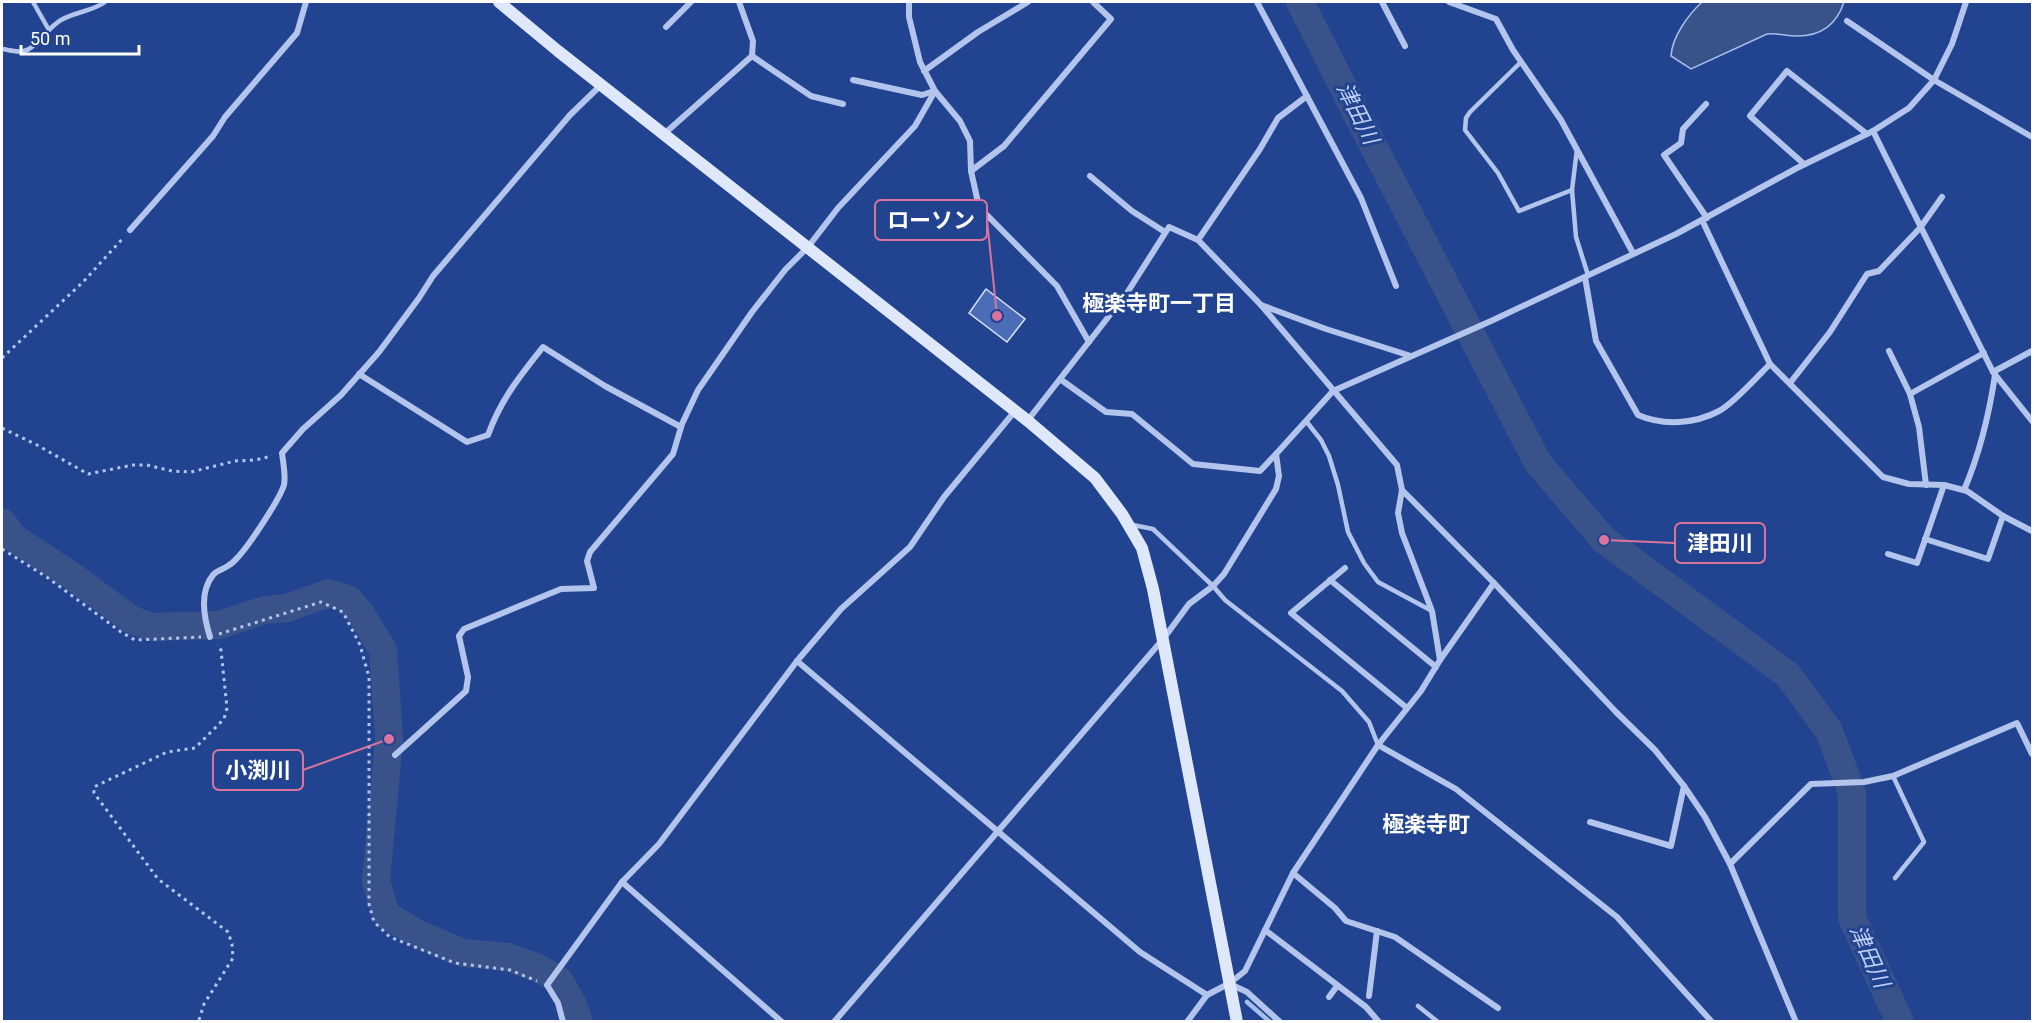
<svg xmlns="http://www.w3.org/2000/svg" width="2034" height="1023" viewBox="0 0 2034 1023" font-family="Roboto,'Noto Sans JP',sans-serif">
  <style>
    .water { fill: #39528a; stroke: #a7beed; stroke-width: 1.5 }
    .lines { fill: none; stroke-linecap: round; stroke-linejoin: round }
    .stream { stroke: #a7beed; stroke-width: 4.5 }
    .river { stroke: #39528a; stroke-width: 28 }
    .building { fill: #4b6db7; stroke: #d8e3f9; stroke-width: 1.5 }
    .path { stroke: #b3c5ec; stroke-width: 3; stroke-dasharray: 3 4.5; stroke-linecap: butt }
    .lane { stroke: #b3c5ec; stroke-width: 4.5 }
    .street { stroke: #b3c5ec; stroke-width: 6 }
    .secondary { stroke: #dfe7fa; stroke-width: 12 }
    .labels { text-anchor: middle; stroke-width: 6; stroke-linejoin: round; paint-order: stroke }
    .water-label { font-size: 22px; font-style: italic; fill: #bfd0f3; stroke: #224490 }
    .neighbourhood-label { font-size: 22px; font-weight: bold; fill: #fff; stroke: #224490 }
    .leader { fill: none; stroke: #da749d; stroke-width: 2 }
    .callout-dot { fill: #da749d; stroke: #224490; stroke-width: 2 }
    .callout { fill: #224490; stroke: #da749d; stroke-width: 2 }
    .callout-label { font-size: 22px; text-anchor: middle; font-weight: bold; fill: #fff }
  </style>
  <rect width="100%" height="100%" fill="#224490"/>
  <path class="water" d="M1702,2H1844C1837,24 1822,36 1797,36C1787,36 1778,33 1767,34L1691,69L1671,56C1672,37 1688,15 1702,2Z"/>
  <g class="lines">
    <polyline class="stream" points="1247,1002 1270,1022"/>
    <g class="river">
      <polyline points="1300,2 1363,126 1538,463 1604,540 1788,675 1829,731 1852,793 1852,918 1900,1022"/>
      <polyline points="2,522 14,538 72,576 132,620 151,627 219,625 265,610 287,608 329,593 348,599 361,614 383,650 389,739 376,881 386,915 420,935 463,953 508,957 538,968 559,980 573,1005 579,1022"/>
    </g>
  </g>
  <polygon class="building" points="986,289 1025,319 1007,342 969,313"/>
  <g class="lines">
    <g class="path">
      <polyline points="2,358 83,282 124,237"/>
      <polyline points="2,428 37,445 88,474 133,465 147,465 172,471 191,472 235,461 255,460 272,456"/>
      <polyline points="2,549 48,578 121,632 135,640 201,637"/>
      <polyline points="219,634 321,602 343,612 360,645 369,677 369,904 374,922 390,937 455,963 510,970 537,981"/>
      <polyline points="199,1020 204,1004 233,958 232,944 228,932 158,879 94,793 94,787 167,752 195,748 224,719 227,708 221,650 217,645"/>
    </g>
    <g class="lane">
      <polyline points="33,2 49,30"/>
      <path d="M2,49C10,50 21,54 29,49C41,41 49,27 61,20C75,12 93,11 105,2"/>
      <polyline points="1521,62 1470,112 1466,118 1465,130 1498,173 1519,211 1572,190"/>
      <polyline points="1577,149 1572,190 1576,237 1588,275"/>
      <polyline points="1306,421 1321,440 1329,456 1338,485 1348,532 1364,563 1378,582 1432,611"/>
      <polyline points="1133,525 1153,529 1213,586 1225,600 1342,691 1369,722 1378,745"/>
      <polyline points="1893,776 1924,842 1895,878"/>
      <polyline points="1418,1006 1438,1022"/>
    </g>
    <g class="street">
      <polyline points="909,2 909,17 920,62 935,91 960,121 970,141 971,171 979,207 1057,286 1089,342"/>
      <polyline points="1257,2 1361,198 1396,286"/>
      <polyline points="1382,2 1405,46"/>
      <polyline points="1449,2 1496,19 1513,50 1561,120 1633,253"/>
      <polyline points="1847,21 1934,80 2032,137"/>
      <polyline points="666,27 691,2"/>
      <polyline points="752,56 811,96 843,104"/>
      <polyline points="924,71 978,32 1028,2"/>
      <polyline points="853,80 922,95 934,91"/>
      <polyline points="1706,104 1683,129 1681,143 1664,155 1707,218"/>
      <polyline points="1873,131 1993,372 2032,421"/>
      <polyline points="664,134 752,56 753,41 739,2"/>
      <polyline points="1804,164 1750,116 1787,71 1867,134"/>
      <polyline points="971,171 1004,146 1111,19 1093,2"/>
      <polyline points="1090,176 1132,211 1165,232"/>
      <polyline points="130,230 213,136 225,117 297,33 306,2"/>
      <polyline points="1198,240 1260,149 1278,118 1307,96"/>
      <path d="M1585,277L1596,341L1638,415C1663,426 1695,424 1719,411C1732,405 1759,375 1770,364L1702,220"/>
      <polyline points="1261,305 1326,329 1411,356"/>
      <polyline points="1889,351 1910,394 1919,427 1926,485"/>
      <polyline points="1770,364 1883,477 1909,484 1944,485 1967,491 2003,516 2032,531"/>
      <polyline points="1993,372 2032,351"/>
      <path d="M359,374L467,442L488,435C501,399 520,376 543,347L605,386L681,427"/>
      <polyline points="1060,379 1106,412 1132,414 1193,464 1260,471 1276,454"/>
      <polyline points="1790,383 1830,332 1867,274 1879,271 1920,228 1942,197"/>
      <polyline points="1910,394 1984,353"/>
      <polyline points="1028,420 1127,293 1169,227 1198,240 1261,305 1397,465 1402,490 1398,513 1402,533 1432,611 1440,660 1421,691 1378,745 1293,873 1245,971 1230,983 1207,995 1187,1022"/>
      <polyline points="1402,490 1494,583 1616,712 1655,750 1684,786 1705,817 1730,864 1796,1022"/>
      <path d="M1964,490C1980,453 1989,415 1995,375"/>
      <polyline points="1925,539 1988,559 2003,516"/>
      <polyline points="1888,554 1917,563 1944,485"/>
      <polyline points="1345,568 1291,613 1407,708"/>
      <polyline points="1330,580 1436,667"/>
      <path d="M210,637C204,618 199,592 213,575C217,570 225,569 229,565C233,563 236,559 239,556C249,545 280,499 284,485C286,476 283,462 282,453L303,429L341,395L379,352L419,298L433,276L570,115L601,85"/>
      <polyline points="1440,660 1494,583"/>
      <polyline points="797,661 1140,952 1207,995"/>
      <polyline points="1378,745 1456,789 1617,917 1712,1022"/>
      <polyline points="395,755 466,691 468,677 459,636 464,629 561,589 594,588 587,561 590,552 673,454 682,424 698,390 752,312 785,270 808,247 838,208 915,126 935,91"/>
      <polyline points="1590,822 1671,846 1684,786"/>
      <polyline points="1730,864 1811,784 1864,782 1893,776 2017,723 2032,754"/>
      <polyline points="1293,873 1335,908 1346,921 1395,937 1498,1008"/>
      <polyline points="622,882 782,1022"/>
      <polyline points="1265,930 1366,1007 1379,1022"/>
      <polyline points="1230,984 1247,992 1280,1022"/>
      <polyline points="1369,996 1377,931"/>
      <polyline points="1329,997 1337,986"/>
      <polyline points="563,1022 558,1003 547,985 622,882 659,844 797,661 841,609 910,547 944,497 1015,411"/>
      <polyline points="834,1022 1164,638 1189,604 1213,586 1224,574 1276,489 1279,476 1276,454 1333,391 1491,321 1676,234 1797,168 1873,131 1909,108 1934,80 1952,44 1966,2"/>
    </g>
    <polyline class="secondary" points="499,2 558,51 1028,421 1095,478 1122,514 1142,548 1153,589 1237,1022"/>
  </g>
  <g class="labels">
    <g class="water-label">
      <text transform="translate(1358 113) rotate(63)" y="8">津田川</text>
      <text transform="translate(1870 956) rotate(66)" y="8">津田川</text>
    </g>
    <g class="neighbourhood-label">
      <text x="1159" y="311">極楽寺町一丁目</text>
      <text x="1426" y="832">極楽寺町</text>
    </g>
  </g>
  <path class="leader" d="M997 316L987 220M1604 540L1675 543M389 739L303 770"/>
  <g class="callout-dot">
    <circle cx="997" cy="316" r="6"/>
    <circle cx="1604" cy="540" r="6"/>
    <circle cx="389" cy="739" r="6"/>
  </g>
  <g class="callout">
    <rect x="875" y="200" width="112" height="40" rx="6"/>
    <rect x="1675" y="523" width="90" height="40" rx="6"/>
    <rect x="213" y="750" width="90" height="40" rx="6"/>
  </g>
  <g class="callout-label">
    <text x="931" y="228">ローソン</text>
    <text x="1720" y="551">津田川</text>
    <text x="258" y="778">小渕川</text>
  </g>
  <rect width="2034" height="1023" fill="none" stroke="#ffffff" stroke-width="6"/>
  <path d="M21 45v9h118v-9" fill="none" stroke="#ffffff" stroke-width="3"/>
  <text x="30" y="45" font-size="18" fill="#ffffff" stroke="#224490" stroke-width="4.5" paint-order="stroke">50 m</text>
</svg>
